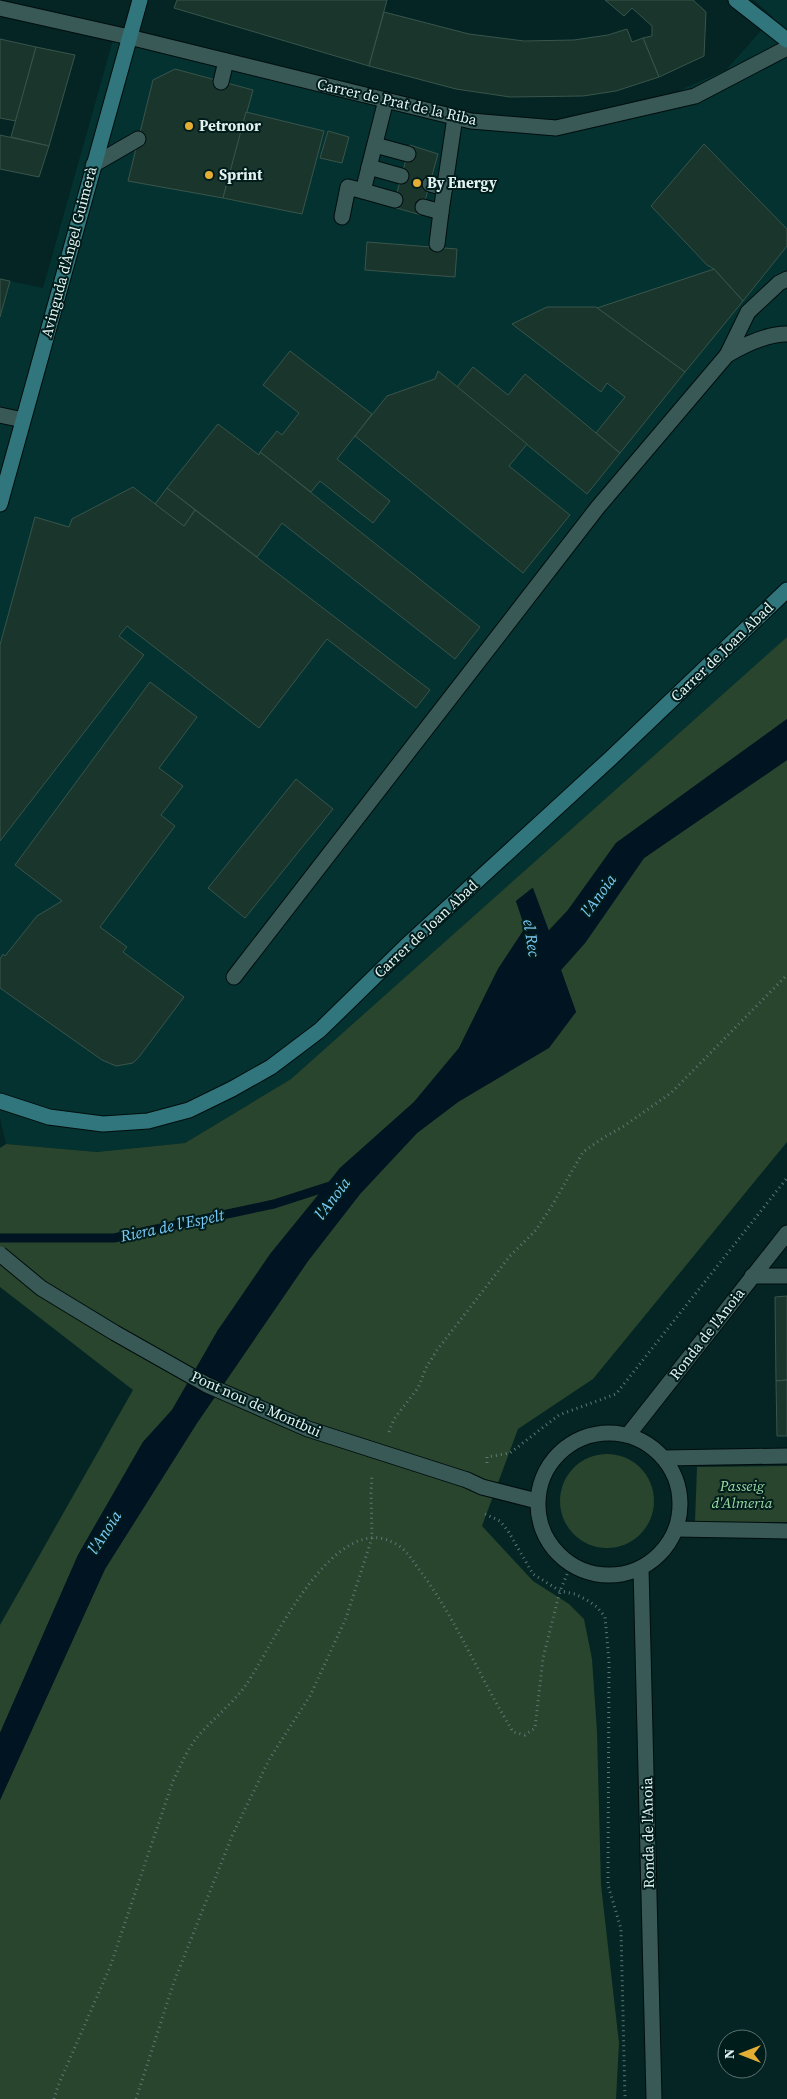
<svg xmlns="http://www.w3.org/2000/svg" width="787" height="2099" viewBox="0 0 787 2099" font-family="'Source Serif 4',serif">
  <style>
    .built { fill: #043230 }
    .green { fill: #29452d }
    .water { fill: #001421 }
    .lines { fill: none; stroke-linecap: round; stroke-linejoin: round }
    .stream { stroke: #001421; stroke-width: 9 }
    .building { fill: #1a352c; stroke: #39554b }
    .lane-casing { stroke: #000d0d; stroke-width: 17 }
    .street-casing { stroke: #000d0d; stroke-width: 17 }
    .secondary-casing { stroke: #000d0d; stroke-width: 17 }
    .path { stroke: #5d7877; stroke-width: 3; stroke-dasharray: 1 4; stroke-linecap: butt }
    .lane { stroke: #395957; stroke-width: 15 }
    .street { stroke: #395957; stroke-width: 15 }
    .secondary { stroke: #31767c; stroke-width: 15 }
    .street-bridge-casing { stroke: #000d0d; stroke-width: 17; stroke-linecap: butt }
    .street-bridge { stroke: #395957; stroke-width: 15 }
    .poi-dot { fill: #e4ae35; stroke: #001c1b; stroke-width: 2 }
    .labels { text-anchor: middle; stroke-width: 4; stroke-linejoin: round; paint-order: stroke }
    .street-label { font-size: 15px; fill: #e1f2f1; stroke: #001c1b }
    .poi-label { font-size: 15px; font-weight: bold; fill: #e1f2f1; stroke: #001c1b; text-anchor: start }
    .park-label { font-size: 15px; font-style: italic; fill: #9adaa3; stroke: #001c1b }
    .water-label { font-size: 16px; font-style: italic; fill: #7bcbf8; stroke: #001c1b }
  </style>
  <rect width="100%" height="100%" fill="#042524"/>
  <polygon class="built" points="754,0 787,0 787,637 291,1079 185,1143 97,1152 6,1144 0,1118 0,279 43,288 113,40 479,128 610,121 726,70 773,17"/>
  <g class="green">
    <polygon points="787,637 787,719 616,843 568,910 548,931 532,888 516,901 525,928 498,969 459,1048 414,1102 340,1168 218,1330 172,1410 143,1442 78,1555 0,1733 0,1625 133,1390 0,1287 0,1148 6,1144 97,1152 185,1143 291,1079"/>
    <polygon points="787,760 787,1142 593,1379 518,1429 482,1526 533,1581 569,1604 584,1619 592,1659 597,1732 601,1885 619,2043 616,2099 0,2099 0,1800 105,1569 197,1423 308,1261 360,1194 417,1133 458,1102 496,1078 576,1012 561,970 585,943 644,858"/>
    <circle cx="607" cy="1501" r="47"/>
    <polygon points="787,1466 787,1522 695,1522 697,1467"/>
  </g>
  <polygon class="water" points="787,719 787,760 644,858 585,943 561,970 576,1012 549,1048 458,1102 417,1133 360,1194 308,1261 197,1423 105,1569 0,1800 0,1733 78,1555 143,1442 172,1410 218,1330 270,1254 340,1168 414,1102 459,1048 498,969 525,928 516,901 533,888 549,931 568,910 616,843"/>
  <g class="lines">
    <polyline class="stream" points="0,1238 114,1238 274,1204 333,1185"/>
  </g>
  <g class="building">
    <polygon points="177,0 387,0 369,66 174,8"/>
    <polygon points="605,0 693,0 706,12 704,56 659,77 643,38 652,36 652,26 632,8 624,16"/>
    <polygon points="384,12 469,34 524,41 574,40 608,35 627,29 632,42 643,38 659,77 616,91 583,96 510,97 456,89 369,66"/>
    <polygon points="0,39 36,47 16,121 0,118"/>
    <polygon points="36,47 75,55 49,146 11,137"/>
    <polygon points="175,69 253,90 223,198 128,181 153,80"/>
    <polygon points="246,112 324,131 302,214 223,198"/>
    <polygon points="328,131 349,137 342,163 320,158"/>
    <polygon points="0,135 49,146 39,177 0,169"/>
    <polygon points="704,144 787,229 787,246 743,301 714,269 707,265 651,206"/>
    <polygon points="410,145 438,154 421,215 393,207"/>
    <polygon points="367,242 457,249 455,277 365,270"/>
    <polygon points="714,269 743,301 685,372 597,308"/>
    <polygon points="0,279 10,281 0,317"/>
    <polygon points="547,307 596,307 685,372 620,453 596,433 625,397 607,383 601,392 512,324"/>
    <polygon points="290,351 372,414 337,459 390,501 373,523 320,481 311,492 260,452 277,431 282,435 299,413 263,385"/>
    <polygon points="473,367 508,395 525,374 620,453 587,494 457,387"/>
    <polygon points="438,371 527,444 509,466 570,515 523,573 355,436 387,396 435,379"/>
    <polygon points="218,424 259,455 260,452 480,627 455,659 282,523 257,557 167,488"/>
    <polygon points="133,487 184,526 195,510 430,690 416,708 327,639 259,728 127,626 119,636 144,655 0,841 0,645 35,517 69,527 72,519"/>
    <polygon points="167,488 195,510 184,526 155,504"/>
    <polygon points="150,682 197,717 159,768 183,786 161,815 175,826 100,927 127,947 123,952 184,997 139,1057 133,1063 116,1066 102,1060 0,988 0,959 3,954 5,956 37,916 62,901 15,865"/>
    <polygon points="296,779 333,809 245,918 208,888"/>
    <polygon points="787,1296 787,1380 776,1381 775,1297"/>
    <polygon points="787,1380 787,1436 777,1436 776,1381"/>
  </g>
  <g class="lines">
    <g class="lane-casing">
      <g id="lane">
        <polyline points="221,82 226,61"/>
        <polyline points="386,100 363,191 395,200"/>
        <polyline points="375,145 408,154"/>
        <polyline points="93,165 138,139"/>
        <polyline points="369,167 401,176"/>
        <polyline points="430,184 445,188"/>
        <polyline points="423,207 441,212 455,117"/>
        <polyline points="342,217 348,187 363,191"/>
        <polyline points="437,244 441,212"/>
        <path d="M787,279L779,283L748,312L727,355C744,345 766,334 787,334"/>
        <polyline points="234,977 598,507 727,355"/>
      </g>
    </g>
    <g class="street-casing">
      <g id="street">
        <polyline points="0,8 129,37 471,121 556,128 695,96 787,48"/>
        <polyline points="0,415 23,420"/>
        <polyline points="752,1276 787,1276"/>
        <circle cx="609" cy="1504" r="71"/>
        <polyline points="628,1435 787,1233"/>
        <polyline points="664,1458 787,1456"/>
        <polyline points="467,1480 482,1487 537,1501"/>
        <polyline points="676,1529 787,1531"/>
        <polyline points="641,1568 654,2099"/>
      </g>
    </g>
    <g class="secondary-casing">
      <g id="secondary">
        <polyline points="736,0 787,40"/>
        <polyline points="0,504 140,0"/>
        <polyline points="0,1101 49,1117 103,1124 148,1121 189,1110 232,1089 271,1067 320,1030 406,946 611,758 787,590"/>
      </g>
    </g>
    <g class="path">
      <polyline points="389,1432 394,1419 418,1388 426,1368 437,1350 510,1256 536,1230 553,1204 583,1152 603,1138 624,1126 671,1093 787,975"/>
      <polyline points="487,1463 487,1457 510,1453 559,1415 616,1394 787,1178"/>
      <polyline points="485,1514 500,1521 508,1531 533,1574 560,1591 575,1594 587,1600 597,1607 605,1617 609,1661 608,1885 621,1929 625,2099"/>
      <path d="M54,2099L58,2086L110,1967L173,1781C181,1765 187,1749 199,1735C214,1718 232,1704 246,1685C272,1647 336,1502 399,1546C408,1552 414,1563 421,1572C455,1618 477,1671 506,1720L513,1732L525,1735L535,1728L543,1658L560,1591L571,1565"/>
      <polyline points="136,2099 174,1982 232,1836 270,1758 310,1696 346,1618 372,1538 371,1493 372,1475"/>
    </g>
    <use href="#lane" class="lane"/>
    <use href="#street" class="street"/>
    <use href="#secondary" class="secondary"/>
    <g class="street-bridge-casing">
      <polyline id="street-bridge" points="0,1254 41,1288 115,1333 207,1385 308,1429 467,1480"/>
    </g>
    <use href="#street-bridge" class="street-bridge"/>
  </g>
  <g class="poi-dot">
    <circle cx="189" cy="126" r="5"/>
    <circle cx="209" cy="175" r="5"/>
    <circle cx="417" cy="183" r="5"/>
  </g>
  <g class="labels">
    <g class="street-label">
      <text transform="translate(397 102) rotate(13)" y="5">Carrer de Prat de la Riba</text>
      <text transform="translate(69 252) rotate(-75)" y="5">Avinguda d'Àngel Guimerà</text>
      <text transform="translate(722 652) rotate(-44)" y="5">Carrer de Joan Abad</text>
      <text transform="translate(426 929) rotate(-43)" y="5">Carrer de Joan Abad</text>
      <text transform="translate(707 1334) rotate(-52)" y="5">Ronda de l'Anoia</text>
      <text transform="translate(256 1404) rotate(24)" y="5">Pont nou de Montbui</text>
      <text transform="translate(648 1833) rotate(-91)" y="5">Ronda de l'Anoia</text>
    </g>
    <g class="poi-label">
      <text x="199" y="131">Petronor</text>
      <text x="219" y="180">Sprint</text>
      <text x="427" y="188">By Energy</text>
    </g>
    <g class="park-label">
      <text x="742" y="1491">Passeig<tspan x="742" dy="17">d'Almeria</tspan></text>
    </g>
    <g class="water-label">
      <text transform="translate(598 895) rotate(-54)" y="6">l'Anoia</text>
      <text transform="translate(532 938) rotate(81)" y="6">el Rec</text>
      <text transform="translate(332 1198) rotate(-53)" y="6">l'Anoia</text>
      <text transform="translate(172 1225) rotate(-12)" y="6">Riera de l'Espelt</text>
      <text transform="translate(104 1532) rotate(-57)" y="6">l'Anoia</text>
    </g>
  </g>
  <g transform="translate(742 2054) rotate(270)"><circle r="24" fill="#001c1b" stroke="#5a7271"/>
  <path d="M0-4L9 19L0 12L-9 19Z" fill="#e4ae35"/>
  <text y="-8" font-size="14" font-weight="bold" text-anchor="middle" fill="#e1f2f1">N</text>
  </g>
</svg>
